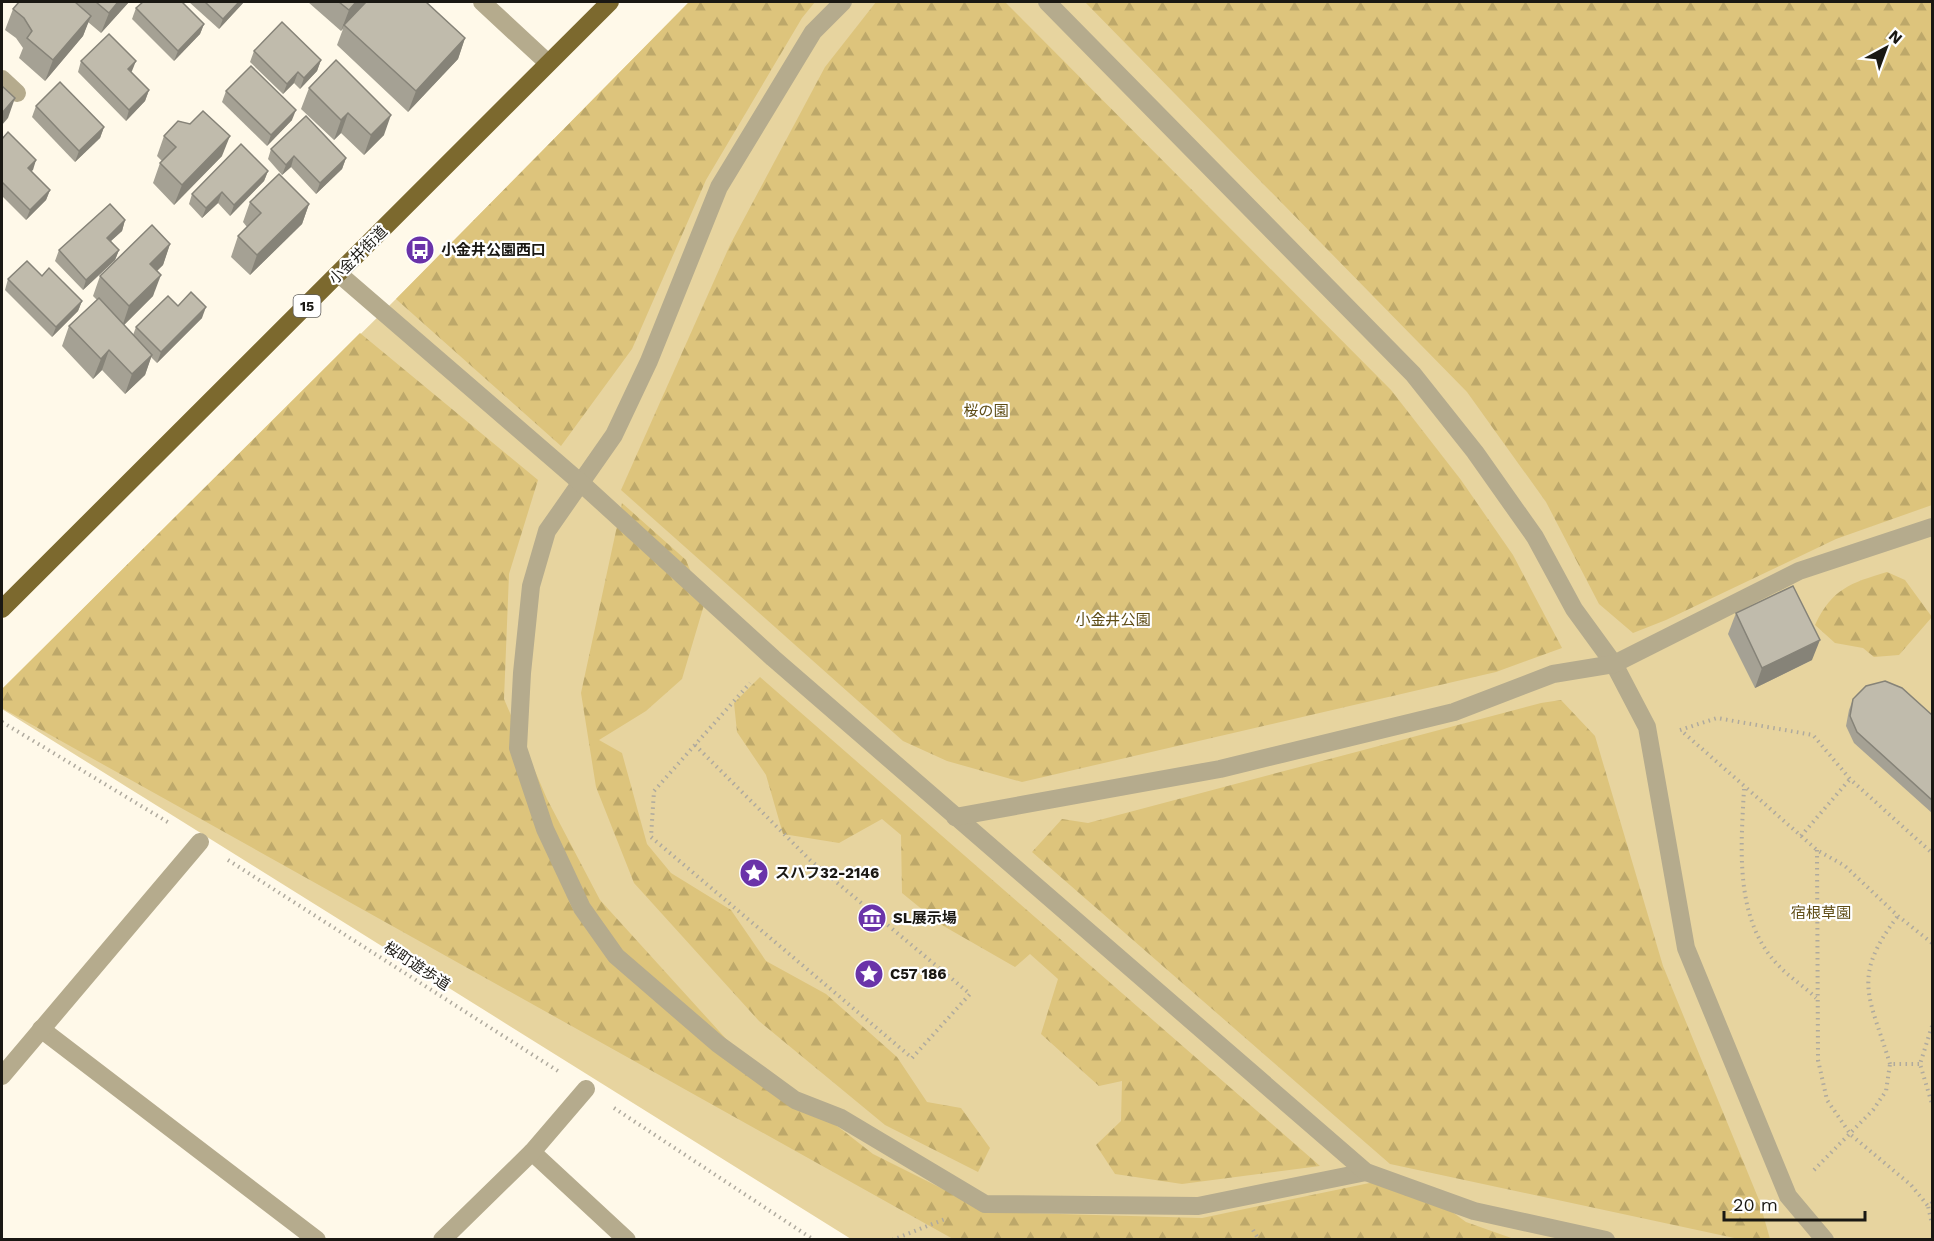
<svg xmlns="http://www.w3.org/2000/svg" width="1934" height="1241" viewBox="0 0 1934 1241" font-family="'Work Sans','Noto Sans JP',sans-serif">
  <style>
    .green { fill: #e7d49f }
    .forest { fill: url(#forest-firs) }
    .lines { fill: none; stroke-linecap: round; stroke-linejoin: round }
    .path { stroke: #afaa9e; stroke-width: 4; stroke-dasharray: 1.5 4.5; stroke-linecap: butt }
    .service { stroke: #b5ab8d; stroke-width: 18 }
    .minor { stroke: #b5ab8d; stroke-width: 18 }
    .primary { stroke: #7c692e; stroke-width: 18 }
    .wall { fill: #a5a194 }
    .shaded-wall { fill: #868378 }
    .building { fill: #c0bbac; stroke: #868378; stroke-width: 1.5 }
    .labels { text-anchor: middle; stroke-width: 4.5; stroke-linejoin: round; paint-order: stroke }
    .shield { fill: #fff; stroke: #5f5d5a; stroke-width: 1.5 }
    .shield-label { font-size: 14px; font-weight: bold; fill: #1a1813 }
    .poi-label { font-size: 15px; font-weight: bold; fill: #1a1813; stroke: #fff; text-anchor: start }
    .street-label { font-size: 15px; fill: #1a1813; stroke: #fff }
    .park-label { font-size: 15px; fill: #5f4d16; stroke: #fff }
  </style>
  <defs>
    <pattern id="forest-firs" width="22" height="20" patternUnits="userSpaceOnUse" patternTransform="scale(1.5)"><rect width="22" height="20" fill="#ddc47c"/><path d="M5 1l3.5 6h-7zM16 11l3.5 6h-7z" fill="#bda86a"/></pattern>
  </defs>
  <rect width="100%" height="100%" fill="#fff9e9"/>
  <polygon class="green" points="689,2 1932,2 1932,1239 851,1239 2,709 2,689 396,299"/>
  <g class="forest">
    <polygon points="689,2 815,2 802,18 706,180 632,349 561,446 396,299"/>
    <polygon points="876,2 1005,2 1391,390 1461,480 1513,555 1562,648 1496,672 1022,782 947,761 903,741 621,490 730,245 825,67"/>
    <polygon points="1085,2 1932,2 1932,505 1836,539 1666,620 1633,633 1599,604 1546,502 1467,392"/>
    <polygon points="360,333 538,480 509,574 504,699 547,799 600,900 728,1041 873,1154 989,1212 1202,1218 1403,1176 1466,1222 1514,1239 953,1239 2,708 2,689"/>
    <polygon points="622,503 686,560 704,605 682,679 646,711 599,740 622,753 647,844 671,873 731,910 766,961 826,994 897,1057 927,1102 961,1108 990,1148 978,1172 885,1125 759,1021 634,883 596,787 581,693"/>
    <path d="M1887,572L1905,580L1932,617L1899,655L1874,657L1863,648L1835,643L1815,625C1832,589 1850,583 1887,572Z"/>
    <polygon points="760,677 1320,1166 1182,1184 1115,1174 1096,1145 1121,1121 1122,1081 1099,1086 1041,1034 1058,979 1030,954 1015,967 940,924 902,893 901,835 882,819 839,843 783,834 766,775 737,732 734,703"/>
    <polygon points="1561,700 1595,736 1663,966 1759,1200 1770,1239 1739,1239 1390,1164 1032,852 1062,819 1088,823 1541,703"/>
  </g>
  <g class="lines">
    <g class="path">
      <polyline points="2,722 171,824"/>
      <polyline points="1680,730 1717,718 1813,735 1850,779 1932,853"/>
      <polyline points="1684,733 1817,850 1845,866 1898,916 1932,943"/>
      <polyline points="695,745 810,860 970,994 912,1058 651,837 654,791 750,683"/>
      <path d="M1744,789C1741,848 1734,919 1778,965C1789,977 1804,986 1816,998"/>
      <polyline points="1801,836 1850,779"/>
      <polyline points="1817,850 1818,1060 1827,1100 1851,1135 1911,1185 1928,1206"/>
      <polyline points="228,860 558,1071"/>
      <polyline points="1932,1026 1920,1064 1932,1104"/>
      <path d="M1890,1064C1870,997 1850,978 1898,916"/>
      <polyline points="614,1108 814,1240"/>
      <polyline points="1814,1170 1873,1110 1886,1091 1890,1064 1920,1064"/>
      <polyline points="1932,1203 1928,1206 1932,1224"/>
      <polyline points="1253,1230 1259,1240"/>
      <polyline points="892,1240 945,1219"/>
    </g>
    <g class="service">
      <polyline points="843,2 813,32 719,187 649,361 614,435 547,531 531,586 522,673 518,748 545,829 582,908 616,956 718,1044 795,1100 841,1118 985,1204 1198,1206 1366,1172"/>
      <polyline points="1047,2 1413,374 1475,452 1535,537 1574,609 1614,664 1647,727 1686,948 1788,1196 1825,1240"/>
      <polyline points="2,79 17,93"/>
      <polyline points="339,274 581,483 773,658 1366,1172 1474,1211 1606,1240"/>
      <polyline points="955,817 1220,769 1454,712 1553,674 1614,664 1799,571 1932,527"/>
    </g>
    <g class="minor">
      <polyline points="482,2 548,63"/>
      <polyline points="41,1029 317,1240"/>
      <polyline points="2,1076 200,842"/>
      <polyline points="532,1152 627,1240"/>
      <polyline points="442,1240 532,1152 586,1089"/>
    </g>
    <polyline class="primary" points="2,609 610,2"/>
  </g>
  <g class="wall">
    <polygon points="19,2 129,2 101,33 88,22 83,36 45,81 19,58 23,48 16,38 5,30 13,9"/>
    <polygon points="189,2 244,2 219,29"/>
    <polygon points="308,2 426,2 465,38 458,59 408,112 337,45 343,29 341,31"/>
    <polygon points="136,8 204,24 200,34 174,61 132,19"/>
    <polygon points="254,51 321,60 317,71 300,89 294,83 283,94 250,62"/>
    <polygon points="81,61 132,71 131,72 149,90 145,101 126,121 78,72"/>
    <polygon points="309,88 384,135 364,155 341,133 334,140 301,109"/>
    <polygon points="226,91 292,120 267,146 222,102"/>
    <polygon points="36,106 104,127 100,138 75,162 32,117"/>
    <polygon points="164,136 222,156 174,205 153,183 160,163 162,161 157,156"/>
    <polygon points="2,139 36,160 31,171 50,190 46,200 26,220 2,196"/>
    <polygon points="271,149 346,158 342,169 316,194 291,167 282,175 268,159"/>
    <polygon points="268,171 264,181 230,216 218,203 202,218 189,204 192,194"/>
    <polygon points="250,202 309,204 302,224 250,275 231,257 238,236 247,227 243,222"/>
    <polygon points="125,220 122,231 111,241 119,250 115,260 83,290 55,261 59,250"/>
    <polygon points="170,244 163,265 157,271 153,296 124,325 133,335 136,327 178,306 202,318 157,363 151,357 145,375 125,394 102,370 93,379 62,346 69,326 97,300 93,296 100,276"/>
    <polygon points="42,276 82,301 78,311 52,337 5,290 8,279"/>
    <polygon points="1736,613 1812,660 1755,688 1728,634"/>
    <polygon points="1853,699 1932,715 1932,813 1854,743 1846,726 1849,710"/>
  </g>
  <g class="shaded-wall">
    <polygon points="118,2 129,2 101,33 109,13"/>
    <polygon points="239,2 244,2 219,29 223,19"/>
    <polygon points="356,2 367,2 344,25 341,31 349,10"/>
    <polygon points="91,16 83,36 45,81 53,60"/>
    <polygon points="204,24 200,34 174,61 178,51"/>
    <polygon points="465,38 458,59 408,112 416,91"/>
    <polygon points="321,60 317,71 300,89 304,78"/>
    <polygon points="136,61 132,71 124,79 128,69"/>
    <polygon points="298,72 294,83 283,94 287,84"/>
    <polygon points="149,90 145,101 126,121 129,110"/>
    <polygon points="15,98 8,118 2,125 2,113"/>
    <polygon points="296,110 292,120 267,146 271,135"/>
    <polygon points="348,113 341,133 334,140 341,120"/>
    <polygon points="391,115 384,135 364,155 371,135"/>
    <polygon points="104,127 100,138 75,162 79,151"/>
    <polygon points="230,136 222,156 174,205 182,185"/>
    <polygon points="294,156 291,167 282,175 286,165"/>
    <polygon points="346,158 342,169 316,194 320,183"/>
    <polygon points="36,160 33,170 24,178 28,168"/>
    <polygon points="268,171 264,181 230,216 234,205"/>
    <polygon points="50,190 46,200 26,220 30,210"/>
    <polygon points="222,192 218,203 202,218 206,208"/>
    <polygon points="309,204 302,224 250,275 257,255"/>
    <polygon points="125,220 122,231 103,248 107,238"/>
    <polygon points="170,244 163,265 143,284 150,264"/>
    <polygon points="119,250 115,260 83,290 86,280"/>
    <polygon points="161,275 153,296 122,327 129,306"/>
    <polygon points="82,301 78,311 52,337 56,327"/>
    <polygon points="206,307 202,318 157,363 161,352"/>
    <polygon points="109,350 102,370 93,379 101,359"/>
    <polygon points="152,355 145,375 125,394 132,374"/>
    <polygon points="1820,640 1812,660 1755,688 1762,668"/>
  </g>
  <g class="building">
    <polygon points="19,2 75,2 91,16 53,60 27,38 32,31 24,18 13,9"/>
    <polygon points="96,2 118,2 109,13"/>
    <polygon points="143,2 182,2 204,24 178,51 136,8"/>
    <polygon points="205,2 239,2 223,19"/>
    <polygon points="339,2 356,2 349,10"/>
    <polygon points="366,2 426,2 465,38 416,91 344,25"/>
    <polygon points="282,22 321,60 304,78 298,72 287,84 254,51"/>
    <polygon points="109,34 136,61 128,69 149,90 129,110 81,61"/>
    <polygon points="336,60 391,115 371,135 348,113 341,120 309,88"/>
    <polygon points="251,66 296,110 271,135 226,91"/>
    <polygon points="60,82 104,127 79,151 36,106"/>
    <polygon points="2,86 15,98 2,113"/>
    <polygon points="203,111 230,136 182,185 160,163 176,147 164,136 178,121 190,124"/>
    <polygon points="306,116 346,158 320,183 294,156 286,165 271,149"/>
    <polygon points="8,132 36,160 28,168 50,190 30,210 2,182 2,139"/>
    <polygon points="241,144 268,171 234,205 222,192 206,208 192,194"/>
    <polygon points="279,174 309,204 257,255 238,236 261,213 250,202"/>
    <polygon points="110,204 125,220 107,238 119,250 86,280 59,250"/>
    <polygon points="152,225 170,244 150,264 161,275 129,306 100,276"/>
    <polygon points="27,261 42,276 49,268 82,301 56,327 8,279"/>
    <polygon points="191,292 206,307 161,352 136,327 168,296 178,306"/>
    <polygon points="99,298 152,355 132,374 109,350 101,359 69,326"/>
    <polygon points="1793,586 1820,640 1762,668 1736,613"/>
    <polygon points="1885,681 1902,688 1932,715 1932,800 1857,732 1850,716 1853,699 1866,686"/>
  </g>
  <defs>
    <g id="bus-disc" transform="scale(1.5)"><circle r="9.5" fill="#6a33a9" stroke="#fff"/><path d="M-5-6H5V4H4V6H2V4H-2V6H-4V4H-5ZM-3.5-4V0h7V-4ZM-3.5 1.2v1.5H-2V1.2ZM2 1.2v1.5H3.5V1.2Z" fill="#fff"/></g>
    <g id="sight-disc" transform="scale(1.5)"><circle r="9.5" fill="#6a33a9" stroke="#fff"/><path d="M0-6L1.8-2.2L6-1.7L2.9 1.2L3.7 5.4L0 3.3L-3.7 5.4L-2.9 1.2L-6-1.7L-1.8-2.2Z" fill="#fff"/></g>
    <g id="museum-disc" transform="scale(1.5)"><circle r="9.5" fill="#6a33a9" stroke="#fff"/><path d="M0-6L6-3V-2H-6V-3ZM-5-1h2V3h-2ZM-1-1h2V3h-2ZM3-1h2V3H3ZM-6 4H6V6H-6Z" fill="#fff"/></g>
  </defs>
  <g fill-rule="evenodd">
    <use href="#bus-disc" x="420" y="250"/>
    <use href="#sight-disc" x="754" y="873"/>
    <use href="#museum-disc" x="872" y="918"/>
    <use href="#sight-disc" x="869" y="974"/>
  </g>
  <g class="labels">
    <rect class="shield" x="293.5" y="295" width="27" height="22" rx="4.5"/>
    <g class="shield-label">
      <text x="307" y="311">15</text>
    </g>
    <g class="poi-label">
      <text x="441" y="255">小金井公園西口</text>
      <text x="775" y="878">スハフ32-2146</text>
      <text x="893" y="923">SL展示場</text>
      <text x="890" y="979">C57 186</text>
    </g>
    <g class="street-label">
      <text transform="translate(358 255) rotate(-45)" y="5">小金井街道</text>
      <text transform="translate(417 966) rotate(33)" y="5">桜町遊歩道</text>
    </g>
    <g class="park-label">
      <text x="986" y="416">桜の園</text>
      <text x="1113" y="625">小金井公園</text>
      <text x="1821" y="918">宿根草園</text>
    </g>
  </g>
  <rect width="1934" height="1241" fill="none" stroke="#1a1813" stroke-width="6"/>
  <g transform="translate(1886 48) rotate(41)" stroke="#ffffff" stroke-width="4.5" paint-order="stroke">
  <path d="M0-4.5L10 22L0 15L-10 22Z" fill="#1a1813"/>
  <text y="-9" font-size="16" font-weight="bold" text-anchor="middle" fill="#1a1813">N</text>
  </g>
  <path d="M1724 1211v9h141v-9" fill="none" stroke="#1a1813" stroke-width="3"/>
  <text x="1733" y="1211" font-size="18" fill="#1a1813" stroke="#ffffff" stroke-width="4.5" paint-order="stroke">20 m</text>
</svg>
